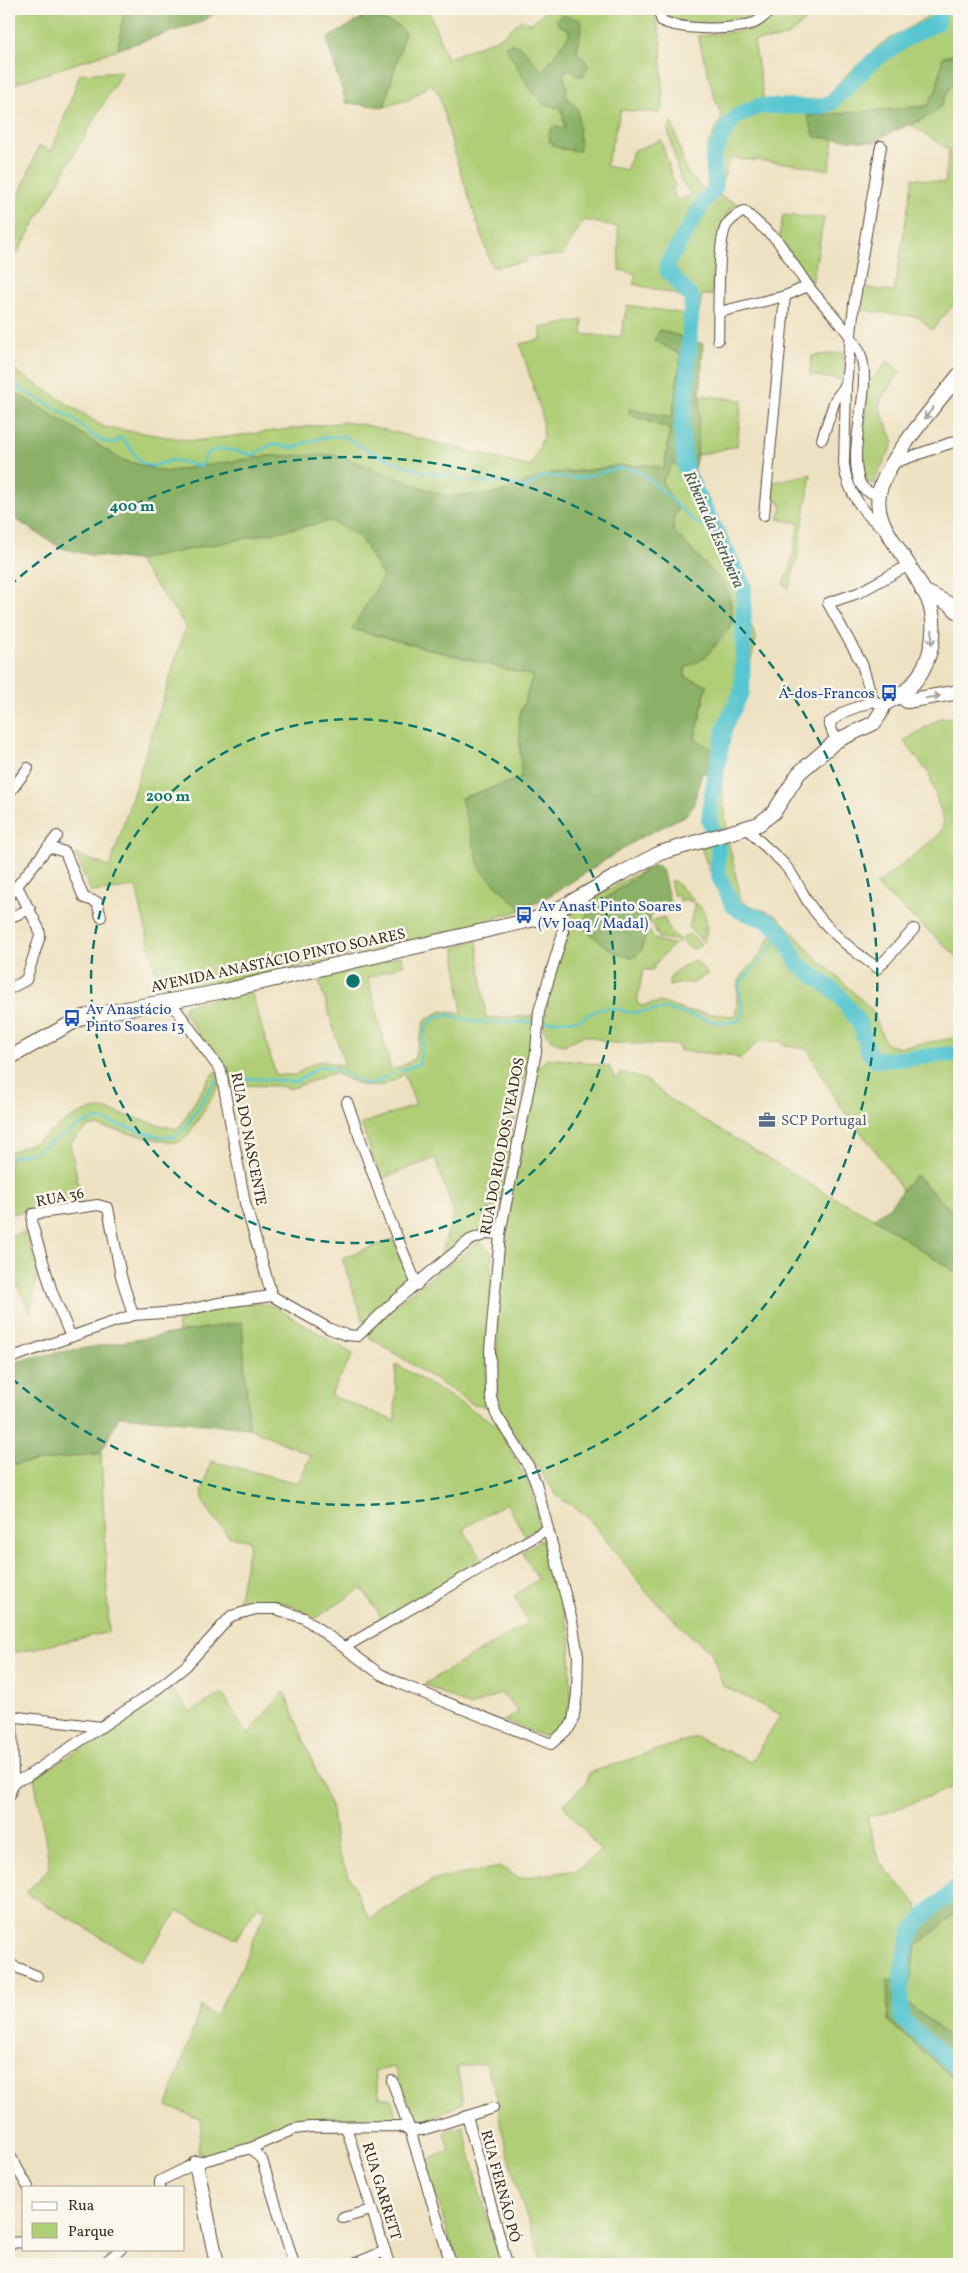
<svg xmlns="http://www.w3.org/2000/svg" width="968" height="2273" viewBox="0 0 968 2273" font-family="Vollkorn,serif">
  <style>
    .green { fill: #afce76; stroke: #757c4a; fill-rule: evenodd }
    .forest { fill: #8bb167; stroke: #636e42 }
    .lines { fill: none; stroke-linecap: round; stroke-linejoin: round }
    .stream { stroke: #59c6d0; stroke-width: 2.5 }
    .river { stroke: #59c6d0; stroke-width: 16 }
    .minor-casing { stroke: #564536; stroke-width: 12 }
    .tertiary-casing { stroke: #564536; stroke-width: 16 }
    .minor { stroke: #fff; stroke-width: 10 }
    .tertiary { stroke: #fff; stroke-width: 14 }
    .oneway { stroke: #a79f9a }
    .ring { fill: none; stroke: #0f766e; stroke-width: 2.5; stroke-dasharray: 9 6 }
    .labels { text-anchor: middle; stroke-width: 5; stroke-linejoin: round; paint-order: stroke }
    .transit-label { font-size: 15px; fill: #164399; stroke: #fbf7ec; text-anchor: start }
    .street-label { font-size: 15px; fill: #3b2a1e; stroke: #fbf7ec }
    .service-label { font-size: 15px; fill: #4e5e75; stroke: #fbf7ec; text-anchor: start }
    .water-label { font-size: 16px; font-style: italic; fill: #445953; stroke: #fbf7ec }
    .centre { fill: #0f766e; stroke: #fbf7ec; stroke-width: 2.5 }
    .ring-label { font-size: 15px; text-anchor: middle; font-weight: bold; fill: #0f766e; stroke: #fbf7ec; stroke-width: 5; stroke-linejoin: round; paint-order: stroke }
  </style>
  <rect width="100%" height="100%" fill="#fbf7ec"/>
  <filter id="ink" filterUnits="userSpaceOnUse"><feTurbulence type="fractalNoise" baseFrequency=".02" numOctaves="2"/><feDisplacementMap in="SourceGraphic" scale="10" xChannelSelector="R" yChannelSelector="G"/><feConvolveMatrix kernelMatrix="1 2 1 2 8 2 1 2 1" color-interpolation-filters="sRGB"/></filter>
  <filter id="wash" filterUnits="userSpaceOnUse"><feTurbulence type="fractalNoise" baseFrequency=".0096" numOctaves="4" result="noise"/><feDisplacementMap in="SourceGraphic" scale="20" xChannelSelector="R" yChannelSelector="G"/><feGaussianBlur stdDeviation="1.12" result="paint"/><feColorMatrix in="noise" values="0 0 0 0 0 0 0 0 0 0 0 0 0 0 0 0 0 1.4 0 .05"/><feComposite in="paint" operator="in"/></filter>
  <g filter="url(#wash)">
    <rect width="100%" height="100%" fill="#eee1c1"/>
    <g class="green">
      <polygon points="9,9 124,9 118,49 9,86"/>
      <path d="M370,9H428L447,59L503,36L522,19L530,24L547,9H610L618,11L622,9H654L661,40L663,107L659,113L621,110L606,166L626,170L633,151L661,140L675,187L672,190L677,201L692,194L681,181L668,130L672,121L686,171L702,188L708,189L709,177L708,146L722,117L715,99L698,36L753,30L777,9H804L808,17C787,41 784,38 754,41L764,101L820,99L828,96L841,80L880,45L932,14L933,9H959V41L953,55L943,57L936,91L927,106L815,137L834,139L829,170L795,164L730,158L718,195L742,206L730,208L718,239L712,295H702L694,341L660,330L654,340L681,355L672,418L629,409L630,415L670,429L664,468L646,465L551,473L495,494L444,496L337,455L267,456L165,472L119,459L72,427L14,392L9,395V360L17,372L104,427L195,441L344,422L366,425L531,467L543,437L542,415L520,344L541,339V328L583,320L582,334L614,337L621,336L627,305L687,314L688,301L675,294L633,284L636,274L619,270L618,227L584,220L563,255L526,257V262L492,267L455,155L439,94L431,84L410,99L384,107L405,32L367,15L361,18L359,15ZM511,43L558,85L578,110L564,150L553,145L549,140L565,127L561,108L544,104L506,46Z"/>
      <path d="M663,9H768C749,27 692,28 667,19Z"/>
      <polygon points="959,68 959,298 932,330 918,317 860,310 862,287 894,292 913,178 945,183 949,150 911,125 926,118"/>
      <polygon points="122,71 14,259 9,293 9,220 39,146 52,151 80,74"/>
      <polygon points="783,215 824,218 812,284 779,237"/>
      <polygon points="844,352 845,380 809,375 812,356"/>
      <polygon points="888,361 901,373 882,397 879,406 894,442 873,484 866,482 862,476 860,465 867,391 869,382"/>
      <polygon points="700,395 742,400 737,446 697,455"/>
      <path d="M674,462L690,483L694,469L744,579H748L750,622L756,639L738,714L723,754L721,782L727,828L710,832L706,786L714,751L695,739L707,685L685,677V668C703,659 722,643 731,625C736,614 729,592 723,583L673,530V519L662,481Z"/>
      <polygon points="811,474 798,554 789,588 783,584 790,569 799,523 778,519 782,508 778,500 770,494 774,482"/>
      <polygon points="331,521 360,537 383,577 353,629 533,676 519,717 522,778 480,869 522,910 406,944 161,996 136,887 91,892 75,854 110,867 186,626 137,560"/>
      <polygon points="959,717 959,958 876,885 939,835 944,822 929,774 904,741 940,718"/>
      <polygon points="728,839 741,899 746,904 773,914 781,920 813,954 872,1010 885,1042 890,1046 901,1047 959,1037 959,1218 916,1175 902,1190 875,1150 840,1106 807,1049 787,1046 779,1041 759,1041 741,1059 730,1055 680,1051 678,1045 612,1043 584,1035 564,1045 552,1040 543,1029 550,988 573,911 583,903 644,870 643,872 597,904 587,913 641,951 647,928 654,938 664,943 674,944 653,966 655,968 652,970 643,970 637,1003 641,1006 660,1002 685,1011 733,1016 736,1012 738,983 746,970 758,958 772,934 761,924 734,914 717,890 701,848"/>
      <polygon points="670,881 674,881 694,900 689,902 687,899 680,901 678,895 674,896"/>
      <path d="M693,903H696C709,914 708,926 704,942L689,929L693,910L696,909Z"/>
      <polygon points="664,917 669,930 680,940 678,943 675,940 659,938 651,921"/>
      <polygon points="688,933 701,944 695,949 690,948 681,940"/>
      <path d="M477,940L486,1018L534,1016L532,1045L511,1136L500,1213L438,1263L454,1214L435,1158L381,1179L361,1124L416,1105L404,1074C372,1095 365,1087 334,1073L290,1089L280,1086L230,1085L228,1069L208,1047L183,1011L186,1005L251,991L276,1075H295L313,1063L321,1061L345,1066L318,977L401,956L404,964L368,978L391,1070L402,1066L414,1059L425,1020L442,1011L462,1014L455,948Z"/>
      <path d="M695,960L708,974L691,984L688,982L669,986C668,971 684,966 695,960Z"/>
      <polygon points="548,1058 609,1066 615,1079 623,1072 648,1081 672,1101 827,1194 874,1218 959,1275 959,1787 956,1786 889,1812 867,1817 880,1863 917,1904 918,1913 899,1953 893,1983 888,1979 888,2021 959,2083 959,2264 543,2264 520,2197 501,2127 498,2101 485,2063 457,2067 463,2103 422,2122 416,2121 394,2067 374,2072 380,2097 392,2099 396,2118 390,2121 309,2120 281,2124 278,2128 251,2143 205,2156 198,2151 202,2120 167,2106 201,2006 214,2017 242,1967 266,1910 258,1906 236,1939 179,1911 141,1961 26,1893 50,1867 34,1777 127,1721 172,1689 191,1712 222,1693 247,1735 284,1691 332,1811 337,1850 369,1919 433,1880 500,1867 520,1878 577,1870 601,1851 563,1805 586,1783 589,1773 696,1737 751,1762 781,1715 723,1686 711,1652 690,1635 648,1594 586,1515 558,1497 504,1418 497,1403 498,1284 509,1214 537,1069"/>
      <path d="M217,1070L219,1086L187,1137L179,1142H168L97,1126L88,1127L70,1143L82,1203L9,1214V1152C16,1149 24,1147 31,1144C56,1132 73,1109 103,1109L175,1129L181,1125L208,1080Z"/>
      <polygon points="26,1232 38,1272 30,1312 11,1272 9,1272 9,1236"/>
      <polygon points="393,1239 410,1283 381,1305 364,1323 342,1258"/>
      <path d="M478,1243H482L492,1253L485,1400L483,1406L474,1405L368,1336C377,1312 454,1261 478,1243Z"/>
      <polygon points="251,1302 273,1306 353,1354 330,1395 395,1421 396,1364 497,1425 531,1489 540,1526 525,1535 506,1503 463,1529 483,1560 383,1620 362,1588 316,1618 285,1603 238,1603 250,1541 228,1536 205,1505 202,1493 211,1461 298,1483 311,1455 249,1428 241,1323 178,1333 178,1316"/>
      <polygon points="101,1453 109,1632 9,1654 9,1465"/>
      <path d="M542,1539L570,1633L571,1713C567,1724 558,1733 548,1738L504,1721L518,1712L501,1693L470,1707L424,1684L528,1623L514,1596L538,1579L522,1552Z"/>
      <polygon points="959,1910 959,2045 906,2002 916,1947"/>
      <polygon points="463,2126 498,2258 477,2262 477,2264 457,2264 426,2161 449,2151 445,2131"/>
    </g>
    <g class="forest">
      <polygon points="124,9 222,9 199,23 118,49"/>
      <polygon points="367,15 399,26 405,32 384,107 346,103 328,45 328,38"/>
      <path d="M562,15L581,20L582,25L577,52L589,64L583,76L575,75L572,70H568L563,74L567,88L566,97L578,110L580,151C565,150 539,148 553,126L565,127L562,109L544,104L530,89L505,46C522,37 531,62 543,71L569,35V30L559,25L556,20Z"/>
      <polygon points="959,41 959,70 940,107 933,114 888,134 874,142 815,137 807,116 927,106 936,91 943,57 953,55"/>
      <polygon points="660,330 703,344 697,455 691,483 674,462 662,481 678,510 673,519 673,530 723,583 728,591 732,617 731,624 705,658 685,668 685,677 707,685 695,739 714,751 707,774 702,773 693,806 686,815 638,839 554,893 522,910 480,869 461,798 521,778 519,717 533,676 352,629 383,577 360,537 331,521 137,560 90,555 61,548 9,515 9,395 14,392 72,427 119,459 165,472 267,456 337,455 444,496 495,494 551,473 579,472 614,466 646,465 664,468 670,429 630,415 629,409 672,417 681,355 654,340"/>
      <path d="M652,865L659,866L662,869L671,907L652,913L641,951L635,957C615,958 601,942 586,930L584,927L587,913Z"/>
      <polygon points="915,1175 959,1218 959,1275 874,1218 887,1209"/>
      <polygon points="242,1322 249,1428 119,1416 101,1453 9,1465 9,1400 14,1398 9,1382 9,1364 38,1356"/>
      <polygon points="959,1876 959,1910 916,1947 906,2002 959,2045 959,2083 888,2021 887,1978 893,1983 899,1953 918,1913"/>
    </g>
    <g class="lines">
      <g class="stream">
        <path d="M9,379C27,397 52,404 72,418C86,428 97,444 115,443L120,438L123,439L141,462L146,465L152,466L174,460L198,466H202C203,463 203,461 204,458C212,442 240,452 252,455L273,444L292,448L321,438L343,436L371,452L423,472L451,476L460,481L505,483L526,488L542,476C553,476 565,479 577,478C603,476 620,458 647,477L693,520L721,537"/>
        <polyline points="540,1022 580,1020 597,1010 610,1008 633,1013 665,1009 716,1022 726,1023 740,1020 743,1009 739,989 741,982 764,957 782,933"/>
        <polyline points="400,1071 419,1064 426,1028 433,1019 440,1016 446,1015 478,1022 535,1022"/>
        <polyline points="225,1079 263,1079 296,1082 321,1066 335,1069 368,1085 379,1081 393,1073"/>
        <polyline points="9,1158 36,1151 80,1125 98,1119 161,1137 174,1137 185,1128 215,1082 219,1081"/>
      </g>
      <g class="river">
        <path d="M941,9L937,23L907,38L873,61L831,103L818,107L758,106L736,117L727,128L713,155L715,188L705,200L667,264V270L692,298L686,399L681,428L686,471L744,587L742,691L725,726L712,793L709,820L718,846V875L733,906L738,910L769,922L782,933L798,964L838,994L860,1024L868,1051L874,1059C902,1062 930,1054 959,1054"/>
        <path d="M959,1887C948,1897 933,1906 923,1917C899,1943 902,1982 901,2015L903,2020L959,2070"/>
      </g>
    </g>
  </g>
  <g filter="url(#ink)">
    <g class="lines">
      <g class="minor-casing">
        <g id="minor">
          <path d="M658,9L662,21C683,30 731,31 754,23C761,20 767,14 772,9"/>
          <path d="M881,146L854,304L846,385L844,465C847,490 863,515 884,528"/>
          <path d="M719,312L785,296L808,286C822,304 852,333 860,353C874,389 846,447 860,483C863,491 871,493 879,495"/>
          <path d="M718,340C719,316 717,244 726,226C730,219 737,215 744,211L777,240L808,286"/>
          <polyline points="822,439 835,400 846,385"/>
          <polyline points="893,463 959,440"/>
          <polyline points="764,515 785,296"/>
          <polyline points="884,705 873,701 862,664 828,603 858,593 909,565"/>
          <polyline points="836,741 829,723 844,712 873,701"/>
          <polyline points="9,793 28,768"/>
          <path d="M747,828C758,841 771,851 783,863C794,875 800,889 808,902C826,929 852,951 878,968L914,929"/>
          <polyline points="48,847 65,852 84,898 97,902 101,917"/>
          <polyline points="9,896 57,836"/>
          <polyline points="9,918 30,909"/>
          <polyline points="9,989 26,980 40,936 39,929 17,886"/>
          <polyline points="170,1001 221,1071 245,1203 272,1296"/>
          <polyline points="347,1102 387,1213 417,1285"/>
          <polyline points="71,1337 52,1292 32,1224 33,1214 98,1205 108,1208 121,1276 133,1315"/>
          <polyline points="13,1357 133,1315 179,1312 218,1303 272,1296 330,1329 346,1335 358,1336 389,1306 470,1240 489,1233 500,1234"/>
          <polyline points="345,1647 548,1529"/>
          <polyline points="9,1716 101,1727"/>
          <polyline points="13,1782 26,1777 152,1693 186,1666 231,1616 256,1609 276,1609 304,1618 380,1674 403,1685 551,1744 569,1728 573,1721 577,1694 578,1656 572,1621 536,1483 528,1465 496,1414 491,1397 490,1350 500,1234 536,1052 539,1011 563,933 561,908"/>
          <polyline points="9,1797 13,1782 12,1717"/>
          <polyline points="9,1964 37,1976"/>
          <polyline points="392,2081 410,2130 451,2264"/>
          <polyline points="467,2116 507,2264"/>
          <polyline points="346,2127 389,2264"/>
          <polyline points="251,2148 262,2160 294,2264"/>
          <polyline points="9,2154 28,2187"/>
          <polyline points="160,2187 160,2181 196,2163 251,2148 294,2129 310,2127 399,2126 410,2130 422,2130 493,2108"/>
          <polyline points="343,2218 371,2210"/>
          <polyline points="9,2243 24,2242"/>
          <polyline points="356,2263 385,2251"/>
          <polyline points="103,2264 121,2249"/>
        </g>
      </g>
      <g class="tertiary-casing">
        <g id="tertiary">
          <polyline points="922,590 951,605 959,613"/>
          <polyline points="900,696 907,701 959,692"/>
          <path d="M9,1058L77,1020L87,1016L219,992L535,919L557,910L622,873L660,853L759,824L774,812L799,773L836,741L874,723L880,714L884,705C889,700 895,699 900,695C929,675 941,632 928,599C920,582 909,566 899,550C888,533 875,515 879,494C884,463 938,402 959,375"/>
          <polyline points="196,2163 217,2264"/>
        </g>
      </g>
      <use href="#minor" class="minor"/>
      <use href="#tertiary" class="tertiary"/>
    </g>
    <defs><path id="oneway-shaft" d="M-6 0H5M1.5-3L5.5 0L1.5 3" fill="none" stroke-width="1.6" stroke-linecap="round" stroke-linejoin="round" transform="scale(1.25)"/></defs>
    <g class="oneway">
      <use href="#oneway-shaft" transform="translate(929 413) rotate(128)"/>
      <use href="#oneway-shaft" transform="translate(932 637) rotate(93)"/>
      <use href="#oneway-shaft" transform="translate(933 697) rotate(-9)"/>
    </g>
  </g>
  <g class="ring">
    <circle cx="353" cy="981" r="262"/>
    <path d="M9 586A524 524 0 1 1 9 1376"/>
  </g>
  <defs>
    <g id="bus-bare" transform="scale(1.35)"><path d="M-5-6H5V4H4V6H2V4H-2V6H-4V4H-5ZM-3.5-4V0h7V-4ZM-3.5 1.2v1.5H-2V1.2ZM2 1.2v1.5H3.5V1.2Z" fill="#1a4fb4" stroke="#fbf7ec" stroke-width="2.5" paint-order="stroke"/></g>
    <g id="office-bare" transform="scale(1.35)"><path d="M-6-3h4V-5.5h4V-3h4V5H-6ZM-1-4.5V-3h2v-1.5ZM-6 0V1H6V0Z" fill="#5c6f8a" stroke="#fbf7ec" stroke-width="2.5" paint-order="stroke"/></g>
  </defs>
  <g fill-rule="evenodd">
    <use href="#bus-bare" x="889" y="693"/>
    <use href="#bus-bare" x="524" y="915"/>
    <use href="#bus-bare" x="72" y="1018"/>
    <use href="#office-bare" x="767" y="1120"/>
  </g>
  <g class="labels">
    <g class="transit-label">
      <text x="875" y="698" text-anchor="end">Á-dos-Francos</text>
      <text x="538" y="911">Av Anast Pinto Soares<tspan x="538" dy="17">(Vv Joaq / Madal)</tspan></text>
      <text x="86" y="1014">Av Anastácio<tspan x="86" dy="17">Pinto Soares 13</tspan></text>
    </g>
    <g class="street-label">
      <text transform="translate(278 960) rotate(-12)" y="5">AVENIDA ANASTÁCIO PINTO SOARES</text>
      <text transform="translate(249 1139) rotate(79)" y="5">RUA DO NASCENTE</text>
      <text transform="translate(502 1146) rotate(-79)" y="5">RUA DO RIO DOS VEADOS</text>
      <text transform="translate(60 1197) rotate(-11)" y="5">RUA 36</text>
      <text transform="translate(501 2186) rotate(75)" y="5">RUA FERNÃO PÓ</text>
      <text transform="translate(382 2191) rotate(73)" y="5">RUA GARRETT</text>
    </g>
    <g class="service-label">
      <text x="781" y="1125">SCP Portugal</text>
    </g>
    <g class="water-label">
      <text transform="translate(715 529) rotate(66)" y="6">Ribeira da Estribeira</text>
    </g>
  </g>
  <circle cx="353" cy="981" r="8" class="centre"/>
  <g class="ring-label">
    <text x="132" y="511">400 m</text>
    <text x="168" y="801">200 m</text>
  </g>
  <rect width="968" height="2273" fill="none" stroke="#fbf7ec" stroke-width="30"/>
  <rect x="22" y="2186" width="162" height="65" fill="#fbf7ec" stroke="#aea59a"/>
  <rect x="32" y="2202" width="25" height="8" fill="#ffffff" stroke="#aea59a"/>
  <text x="68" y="2210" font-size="15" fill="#3b2a1e">Rua</text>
  <rect x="32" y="2223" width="25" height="15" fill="#afce76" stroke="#aea59a"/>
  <text x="68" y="2236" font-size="15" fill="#3b2a1e">Parque</text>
</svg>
